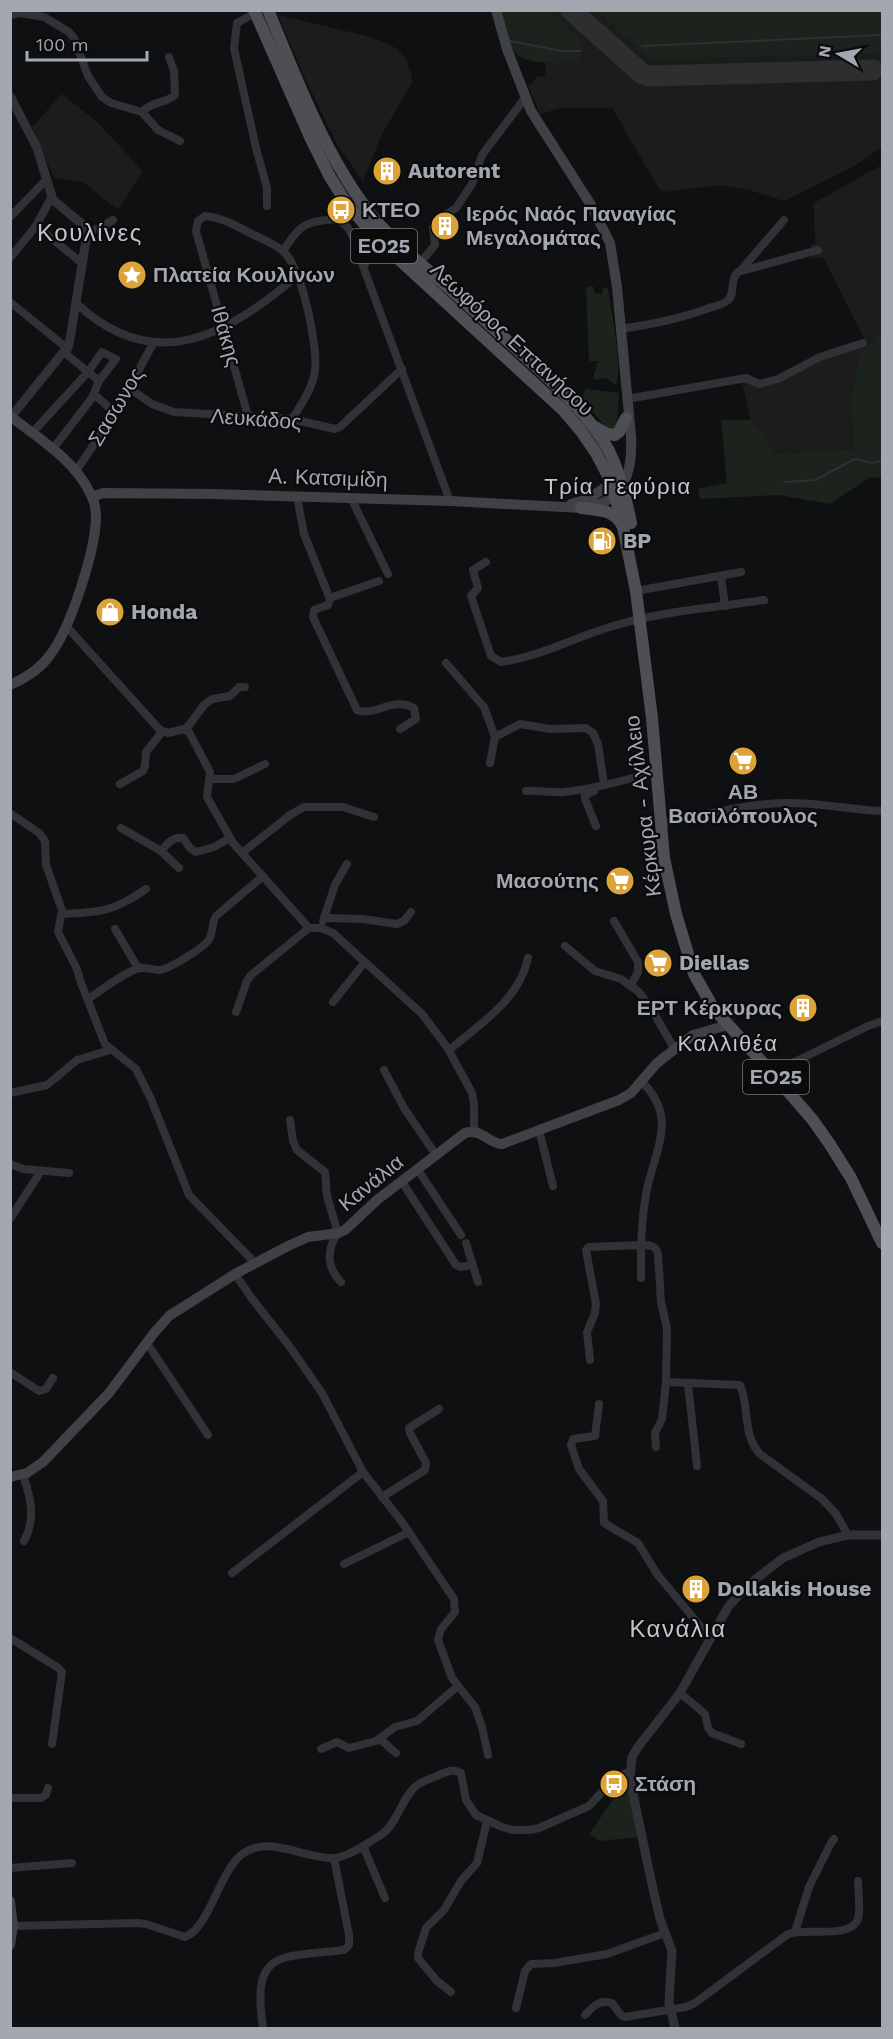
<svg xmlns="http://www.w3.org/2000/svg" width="893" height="2039" viewBox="0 0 893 2039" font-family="'Work Sans',sans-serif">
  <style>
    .built { fill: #1c1c1d }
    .green { fill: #1c231d }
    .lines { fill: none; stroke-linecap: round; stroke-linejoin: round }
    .stream { stroke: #2a3238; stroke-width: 2 }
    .taxiway { stroke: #2c2e30; stroke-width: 21 }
    .minor { stroke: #313235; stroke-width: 8 }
    .tertiary { stroke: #313235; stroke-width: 9 }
    .secondary { stroke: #3f4145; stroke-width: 10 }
    .primary { stroke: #4d4f54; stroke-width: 12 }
    .labels { text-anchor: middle; stroke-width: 4.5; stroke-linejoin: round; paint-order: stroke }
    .shield { fill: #0b0b0c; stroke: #75787f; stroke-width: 1.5 }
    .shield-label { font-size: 20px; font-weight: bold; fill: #a2a7b0 }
    .poi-label { font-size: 21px; font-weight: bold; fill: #a2a7b0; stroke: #0b0b0c; text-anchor: start }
    .street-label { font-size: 21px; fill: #a2a7b0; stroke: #0b0b0c }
    .neighbourhood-label { font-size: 22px; letter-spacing: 1.5px; fill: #c3c5cd; stroke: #0b0b0c }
    .quarter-label { font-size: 24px; letter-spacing: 1.5px; fill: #c3c5cd; stroke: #0b0b0c }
  </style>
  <rect width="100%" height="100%" fill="#0f1011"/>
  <g class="built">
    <polygon points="500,11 882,11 882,147 856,165 784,201 749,190 720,185 664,192 659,189 612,108 561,108 540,114 528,86 537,77 545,76 546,63 527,60"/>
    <polygon points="278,15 371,37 396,48 405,57 412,76 412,83 382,134 363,181 338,146 302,72"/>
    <polygon points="62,94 97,122 143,171 118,210 83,182 54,178 32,127"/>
    <polygon points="882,166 882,335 880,333 851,403 854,449 774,454 765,436 751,420 742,382 748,381 755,385 823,358 857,347 864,338 823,257 812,259 810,245 815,243 814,203 878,167"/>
  </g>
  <g class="green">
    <path d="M500,11H552L580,40V62C560,62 524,68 511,48C505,38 504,22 500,11Z"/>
    <polygon points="597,11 882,11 882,53 653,59 646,55"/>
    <path d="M588,286L594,287V293L602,294L603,287L608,288C611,309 623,367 616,385L606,378L597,380L593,378L598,361H589L586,290Z"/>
    <polygon points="879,333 882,335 882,478 870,477 830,504 779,495 700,499 698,489 727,483 721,420 751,420 766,436 774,454 854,449 851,403 859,357"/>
    <polygon points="586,389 619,393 617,425 613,430 606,427 581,398"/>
    <polygon points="627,1780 640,1837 599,1841 589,1834"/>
  </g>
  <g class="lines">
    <g class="stream">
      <polyline points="510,41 561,51 581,51"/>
      <polyline points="642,46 882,35"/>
      <polyline points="784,482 815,480 855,459 872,463 882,461"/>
    </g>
    <polyline class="taxiway" points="571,10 641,73 649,76 873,70"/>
    <g class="minor">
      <polyline points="255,13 237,23 234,48 256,148 267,188 267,206"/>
      <polyline points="10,15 20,13 44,17 69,32 74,38 88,76 102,97 111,103 142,112 158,130 180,141"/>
      <path d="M142,112C152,101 165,104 175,95L174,71L169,57"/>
      <polyline points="10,217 47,179"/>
      <polyline points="36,226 82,263"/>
      <polyline points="87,232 100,228 113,220"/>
      <path d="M283,251C296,231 302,222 326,220C332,219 340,219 344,224C353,231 356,247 360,258L450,501"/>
      <polyline points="10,258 36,226 52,196"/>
      <polyline points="420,263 435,245 433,227 435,222 456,208 472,184 482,155 525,98"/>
      <polyline points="364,267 368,257 383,239"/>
      <polyline points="741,270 784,220"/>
      <polyline points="10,302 68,349"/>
      <path d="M76,303C155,377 227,335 297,276"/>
      <path d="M621,329C652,324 680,319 709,308C715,306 722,305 727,301C736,295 729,280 738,272L818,250"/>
      <polyline points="129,388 152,404 174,412 292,419 335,429 340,427 402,369"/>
      <polyline points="94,394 115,413"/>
      <polyline points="627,399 746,378 759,384 778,379 820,357 863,343"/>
      <path d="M248,416L196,231L198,221L205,216C220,217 235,225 248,232C259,238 274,243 284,252C302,269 318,345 315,370C313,388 301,405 292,419"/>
      <polyline points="32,433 88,372 102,352 116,359 99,381"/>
      <polyline points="52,450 92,398 99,381 65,353"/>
      <polyline points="76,471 115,413 154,342"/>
      <path d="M297,497L304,534L330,599L328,605L314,610L313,617L357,710C375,717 393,696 414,708L416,719L400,729"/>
      <polyline points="351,498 388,574"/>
      <path d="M486,562L473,570L478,588L471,596L491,656L501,662C539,657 573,638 610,627C660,611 713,608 764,600"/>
      <polyline points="721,577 725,606"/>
      <polyline points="636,591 741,572"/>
      <polyline points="330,598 379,581"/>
      <polyline points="67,627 160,730 168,733 184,729 189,732 210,772 207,797 233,843 309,928 321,928 333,933 422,1014 447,1047 472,1093 474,1105 474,1131"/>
      <polyline points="446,663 484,707 495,737"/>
      <polyline points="186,729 204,705 212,699 230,696 239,687 245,687"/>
      <polyline points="490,763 495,737 520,724 550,729 586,728 593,733 598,744 604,784"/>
      <polyline points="210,779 234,779 265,764"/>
      <polyline points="120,784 143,771 145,766 146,752 162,732"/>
      <path d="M526,791C539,790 551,793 564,792C595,789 627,780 657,771"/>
      <polyline points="594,791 585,795 585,799 596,826"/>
      <polyline points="10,813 39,833 45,841 46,865 62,910 58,932 77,969 81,983 105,1044 136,1069 151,1099 189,1195 255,1263"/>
      <path d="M661,823C701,816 743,804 785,803C817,802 850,810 882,811"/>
      <polyline points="121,828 161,851 179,868"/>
      <path d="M161,851C167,844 173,836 183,838L190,848L196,852L214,847L230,838"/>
      <polyline points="242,853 290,815 304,807 343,807 374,817"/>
      <path d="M62,914C101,912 113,912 146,889"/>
      <polyline points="324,918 363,919 397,924 404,921 411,912"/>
      <polyline points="323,921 335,885 347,864"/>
      <polyline points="614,921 638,962 638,972 631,985"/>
      <polyline points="115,929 138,968"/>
      <polyline points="565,946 595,971 621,979 639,992 651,1008 675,1050"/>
      <path d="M88,999C103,989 119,976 136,969C144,966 151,970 159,970C168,970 201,949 207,942C214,935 211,924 216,916L263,876"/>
      <polyline points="333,1002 364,963"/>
      <polyline points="236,1012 247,981 251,975 309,928"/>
      <path d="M449,1050C479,1025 520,999 528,958"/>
      <polyline points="384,1070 404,1108 436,1155"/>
      <polyline points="772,1073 868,1026 882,1021"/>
      <path d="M641,1081C678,1116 656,1148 647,1189C643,1207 642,1226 641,1245C649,1245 656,1245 658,1254L661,1302L667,1328L666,1382L740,1385C750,1407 742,1435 760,1454L822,1499L836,1514L848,1535"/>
      <polyline points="10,1093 47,1085 77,1060 110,1050"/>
      <path d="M290,1120L293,1141L297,1150L325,1172L327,1196L338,1233C326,1250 327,1268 341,1282"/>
      <polyline points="539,1130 553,1186"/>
      <polyline points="10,1164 23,1169 69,1173"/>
      <polyline points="418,1170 461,1235"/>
      <polyline points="402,1182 456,1265 460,1267 473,1265"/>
      <polyline points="10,1219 41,1171"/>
      <polyline points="466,1243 478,1282"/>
      <polyline points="235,1274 253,1300 290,1347 322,1393 363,1472 402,1522 454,1599 455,1612 441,1629 438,1640 452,1678 475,1707 482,1727 488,1755"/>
      <polyline points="147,1343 208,1435"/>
      <polyline points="590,1360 587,1332 595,1313 596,1304 586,1250 589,1247 641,1245 641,1278"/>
      <polyline points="10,1372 39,1391 46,1389 53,1378"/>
      <polyline points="688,1384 697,1466"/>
      <polyline points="599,1404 595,1436 573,1439 571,1445 579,1469 603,1501 604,1523 638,1543 657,1574 710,1638"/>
      <polyline points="656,1447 655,1433 662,1419 666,1382"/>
      <path d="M23,1475C31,1498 36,1519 24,1541"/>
      <polyline points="382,1497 425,1470 426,1463 410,1433 409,1428 439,1409"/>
      <polyline points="344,1564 409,1532"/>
      <polyline points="232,1573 363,1472"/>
      <polyline points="10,1638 57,1667 62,1672 52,1744"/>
      <polyline points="680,1693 705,1714 708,1728 712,1733 741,1744"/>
      <polyline points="380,1739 396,1753"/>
      <polyline points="321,1749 337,1742 349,1748 376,1741 395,1727 417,1721 458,1686"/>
      <polyline points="10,1798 41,1798 46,1795 48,1788"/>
      <polyline points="363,1846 385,1898"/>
      <polyline points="10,1868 72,1863"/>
      <path d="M13,1926L136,1923L146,1924L185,1937C209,1928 218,1875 241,1855C267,1833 306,1860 335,1858C349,1856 365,1845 376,1838C398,1826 399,1802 415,1787C421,1781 431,1779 439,1775C447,1772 453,1768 461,1773L466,1800L476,1815L502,1827L512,1830H530L539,1828L589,1806L615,1778L630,1771"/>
      <polyline points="795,1932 809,1887 831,1843 834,1839"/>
      <polyline points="451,1992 437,1981 418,1958 418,1953 426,1928 444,1910 461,1881 477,1863 487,1821"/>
      <polyline points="516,2008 525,1971 531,1964 554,1963 607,1954 665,1933"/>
      <path d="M585,2015C593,2007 599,1999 612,2003L621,2015L625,2017L686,2007L695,2003L788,1934C806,1927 850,1940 858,1919C861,1908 858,1892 858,1881"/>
      <path d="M263,2028C251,1948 280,1958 344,1950L349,1945V1935L334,1858"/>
    </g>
    <g class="tertiary">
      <polyline points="10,96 37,148 53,200 82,224 87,234 69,345 11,417"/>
      <polyline points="675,2028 669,2003 672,1951 660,1919 651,1880 630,1779 632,1757 638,1747 680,1693 728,1607 748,1585 783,1558 819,1542 848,1535 882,1535"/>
    </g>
    <g class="secondary">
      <path d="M10,416C38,438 73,459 89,491C94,499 96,508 96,518C95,551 71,628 50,655C40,669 26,678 10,685"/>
      <path d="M92,497L103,493L214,494L450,501L581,508C624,504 633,473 631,436L617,287L610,243L591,205L531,111L507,49L496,10"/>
      <polyline points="571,504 588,499 615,481"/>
      <path d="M10,1477L27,1473L43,1462L109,1393L154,1333L169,1316L235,1274L288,1246L308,1237L338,1233L345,1230L377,1200L465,1133C481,1128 488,1143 502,1144L619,1100L631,1093L657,1063L693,1035L728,1025"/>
      <polyline points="10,1901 13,1926 10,1945"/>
    </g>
    <g class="primary">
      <polyline points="254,10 311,139 330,177 347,204 380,242 563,410 581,431 596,453 607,474 620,512 636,591 652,718 664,858 676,914 694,974 714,1009 772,1073 812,1119 829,1143 851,1178 882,1243"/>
      <path d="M268,10C297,79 326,159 373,217C395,243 423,266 449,288C477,313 505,339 533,364C561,390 589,416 608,449C620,472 626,498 631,523"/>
      <polyline points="595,427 607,434 615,435 619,432 626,418"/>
      <path d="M581,508C598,510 613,509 622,525"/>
    </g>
  </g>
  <defs>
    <g id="building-disc" transform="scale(1.5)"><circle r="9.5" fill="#dda33b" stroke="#0b0b0c"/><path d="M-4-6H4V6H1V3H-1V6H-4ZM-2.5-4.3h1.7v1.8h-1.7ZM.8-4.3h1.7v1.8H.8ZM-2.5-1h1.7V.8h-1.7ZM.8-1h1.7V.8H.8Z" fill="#fff"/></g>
    <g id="bus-disc" transform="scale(1.5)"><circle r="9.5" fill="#dda33b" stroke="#0b0b0c"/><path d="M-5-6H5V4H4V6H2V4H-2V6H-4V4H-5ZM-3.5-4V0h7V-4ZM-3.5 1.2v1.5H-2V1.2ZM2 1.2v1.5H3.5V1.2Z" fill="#fff"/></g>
    <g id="sight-disc" transform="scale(1.5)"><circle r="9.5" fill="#dda33b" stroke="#0b0b0c"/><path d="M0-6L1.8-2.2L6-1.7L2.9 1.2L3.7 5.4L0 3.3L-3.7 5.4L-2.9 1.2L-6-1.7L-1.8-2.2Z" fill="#fff"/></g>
    <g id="fuel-disc" transform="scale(1.5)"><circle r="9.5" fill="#dda33b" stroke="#0b0b0c"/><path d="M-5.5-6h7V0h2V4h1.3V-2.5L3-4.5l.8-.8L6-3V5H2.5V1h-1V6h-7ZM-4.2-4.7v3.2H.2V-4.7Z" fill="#fff"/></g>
    <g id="shop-disc" transform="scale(1.5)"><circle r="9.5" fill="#dda33b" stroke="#0b0b0c"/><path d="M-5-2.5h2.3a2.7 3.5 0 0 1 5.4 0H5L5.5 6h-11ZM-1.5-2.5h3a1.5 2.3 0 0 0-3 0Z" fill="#fff"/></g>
    <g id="supermarket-disc" transform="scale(1.5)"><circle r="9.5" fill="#dda33b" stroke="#0b0b0c"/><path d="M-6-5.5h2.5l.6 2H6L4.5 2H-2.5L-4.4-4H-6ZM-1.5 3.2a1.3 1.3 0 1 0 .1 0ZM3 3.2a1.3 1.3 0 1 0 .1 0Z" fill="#fff"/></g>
  </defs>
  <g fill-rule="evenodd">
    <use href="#building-disc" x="387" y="171"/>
    <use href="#bus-disc" x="341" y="210"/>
    <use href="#building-disc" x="445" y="226"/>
    <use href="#sight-disc" x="132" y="275"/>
    <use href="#fuel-disc" x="602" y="541"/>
    <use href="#shop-disc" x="110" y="612"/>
    <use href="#supermarket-disc" x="743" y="761"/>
    <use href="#supermarket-disc" x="620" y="881"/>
    <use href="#supermarket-disc" x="658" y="963"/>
    <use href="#building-disc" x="803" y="1008"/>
    <use href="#building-disc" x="696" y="1589"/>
    <use href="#bus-disc" x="614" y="1784"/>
  </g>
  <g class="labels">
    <g class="shield">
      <rect x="351" y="229" width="66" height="34" rx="4.5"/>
      <rect x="743" y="1060" width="66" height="34" rx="4.5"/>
    </g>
    <g class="shield-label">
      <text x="384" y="253">ΕΟ25</text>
      <text x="776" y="1084">ΕΟ25</text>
    </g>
    <g class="poi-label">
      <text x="408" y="178">Autorent</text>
      <text x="362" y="217">ΚΤΕΟ</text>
      <text x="466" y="221">Ιερός Ναός Παναγίας<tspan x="466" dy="24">Μεγαλομάτας</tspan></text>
      <text x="153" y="282">Πλατεία Κουλίνων</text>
      <text x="623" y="548">BP</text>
      <text x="131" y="619">Honda</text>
      <text x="743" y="799" text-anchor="middle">ΑΒ<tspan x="743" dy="24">Βασιλόπουλος</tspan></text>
      <text x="599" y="888" text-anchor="end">Μασούτης</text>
      <text x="679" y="970">Diellas</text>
      <text x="782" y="1015" text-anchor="end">ΕΡΤ Κέρκυρας</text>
      <text x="717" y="1596">Dollakis House</text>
      <text x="635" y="1791">Στάση</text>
    </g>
    <g class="street-label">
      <text transform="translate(226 336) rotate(74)" y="7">Ιθάκης</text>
      <text transform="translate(512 339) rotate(43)" y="7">Λεωφόρος Επτανήσου</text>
      <text transform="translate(116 407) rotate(-59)" y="7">Σασωνος</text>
      <text transform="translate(256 419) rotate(4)" y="7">Λευκάδος</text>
      <text transform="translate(328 478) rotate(2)" y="7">Α. Κατσιμίδη</text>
      <text transform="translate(643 806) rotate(-97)" y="7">Κέρκυρα - Αχίλλειο</text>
      <text transform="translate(371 1183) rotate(-39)" y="7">Κανάλια</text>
    </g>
    <g class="neighbourhood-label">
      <text x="618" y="494">Τρία Γεφύρια</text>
      <text x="728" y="1051">Καλλιθέα</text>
    </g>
    <g class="quarter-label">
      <text x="90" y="241">Κουλίνες</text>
      <text x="678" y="1637">Κανάλια</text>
    </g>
  </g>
  <rect width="893" height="2039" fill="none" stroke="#a2a7b0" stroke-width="24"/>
  <g transform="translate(839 54) rotate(280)" stroke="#0b0b0c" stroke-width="4.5" paint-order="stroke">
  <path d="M0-4.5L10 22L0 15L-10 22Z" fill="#a2a7b0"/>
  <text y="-9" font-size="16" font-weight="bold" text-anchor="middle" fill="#a2a7b0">N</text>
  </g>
  <path d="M27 51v9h120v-9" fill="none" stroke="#a2a7b0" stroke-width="3"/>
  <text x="36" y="51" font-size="18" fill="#a2a7b0" stroke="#0b0b0c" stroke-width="4.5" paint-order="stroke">100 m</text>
</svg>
